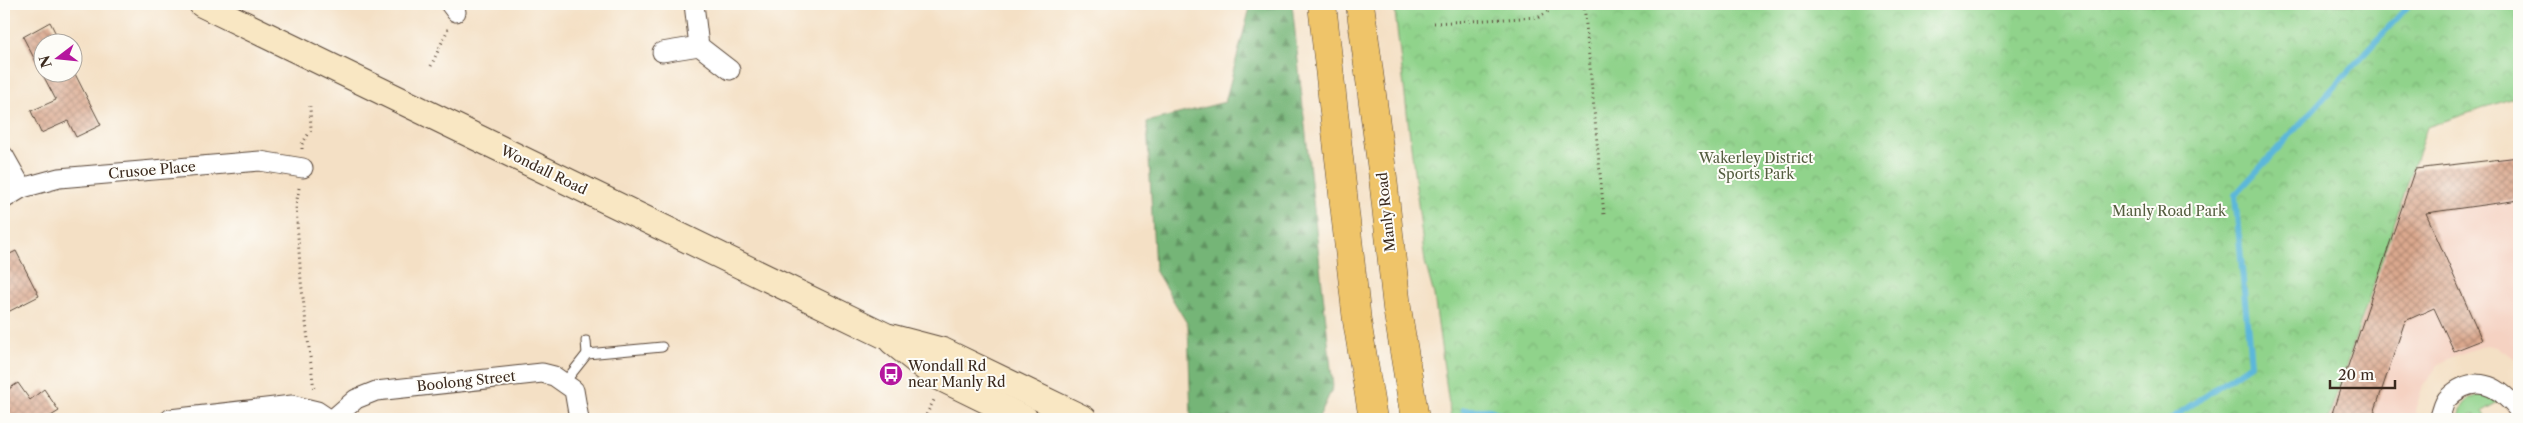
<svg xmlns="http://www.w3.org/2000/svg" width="2523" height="423" viewBox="0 0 2523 423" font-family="'Libre Caslon Text',serif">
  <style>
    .built { fill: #f5d2c2 }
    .green { fill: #90d38b; stroke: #667e54 }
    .forest { fill: url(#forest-firs); stroke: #58704a }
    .park { fill: url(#park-crowns); stroke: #667e54 }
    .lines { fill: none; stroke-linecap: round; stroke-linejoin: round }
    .stream { stroke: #5cb7da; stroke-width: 6 }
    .building { fill: url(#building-cross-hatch) }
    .service-casing { stroke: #574537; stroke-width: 11 }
    .minor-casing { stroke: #574537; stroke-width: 21 }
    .secondary-casing { stroke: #574537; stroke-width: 28 }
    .primary-casing { stroke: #574537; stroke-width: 29 }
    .path { stroke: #574537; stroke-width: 3; stroke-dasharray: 1 4; stroke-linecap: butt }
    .service { stroke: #fff; stroke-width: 9 }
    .minor { stroke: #fff; stroke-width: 19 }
    .secondary { stroke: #f9e7c3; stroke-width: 26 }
    .primary { stroke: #efc469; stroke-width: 28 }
    .labels { text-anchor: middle; stroke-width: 4; stroke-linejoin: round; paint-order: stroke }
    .park-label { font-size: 14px; fill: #545d3f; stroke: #fdfcf7 }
    .street-label { font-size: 14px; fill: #3b2a1e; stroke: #fdfcf7 }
    .poi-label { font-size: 14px; fill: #3b2a1e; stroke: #fdfcf7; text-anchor: start }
  </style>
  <defs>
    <pattern id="forest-firs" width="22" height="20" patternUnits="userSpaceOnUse" patternTransform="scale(1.25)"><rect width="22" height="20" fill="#74b577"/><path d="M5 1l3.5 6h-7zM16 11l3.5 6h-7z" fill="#609361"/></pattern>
    <pattern id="park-crowns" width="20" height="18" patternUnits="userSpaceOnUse" patternTransform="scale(1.25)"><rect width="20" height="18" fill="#90d38b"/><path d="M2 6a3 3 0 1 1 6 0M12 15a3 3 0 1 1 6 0" fill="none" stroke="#7db578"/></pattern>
    <pattern id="building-cross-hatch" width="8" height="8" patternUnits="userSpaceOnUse" patternTransform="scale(1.25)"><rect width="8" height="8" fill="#daa88e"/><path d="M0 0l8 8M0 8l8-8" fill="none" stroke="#b28973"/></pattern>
  </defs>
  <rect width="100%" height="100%" fill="#fdfcf7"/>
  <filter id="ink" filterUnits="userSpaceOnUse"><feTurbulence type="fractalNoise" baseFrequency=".02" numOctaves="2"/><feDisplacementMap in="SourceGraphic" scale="10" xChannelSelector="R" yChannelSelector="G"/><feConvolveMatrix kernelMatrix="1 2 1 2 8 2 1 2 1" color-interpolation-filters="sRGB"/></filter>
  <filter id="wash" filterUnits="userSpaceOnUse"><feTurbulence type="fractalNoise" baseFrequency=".0096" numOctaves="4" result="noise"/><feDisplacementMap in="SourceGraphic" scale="20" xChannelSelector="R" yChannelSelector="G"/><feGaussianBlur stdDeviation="1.12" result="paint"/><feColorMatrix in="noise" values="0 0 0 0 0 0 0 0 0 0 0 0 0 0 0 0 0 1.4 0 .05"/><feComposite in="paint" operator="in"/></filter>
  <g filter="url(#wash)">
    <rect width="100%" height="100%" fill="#f4e0c5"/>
    <polygon class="built" points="2519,155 2519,361 2496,347 2486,345 2454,356 2438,365 2423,386 2415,410 2416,419 2329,419 2414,169"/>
    <path class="green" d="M2484,394L2491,396L2498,402L2482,411L2486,419H2477L2475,415L2459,419C2460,404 2469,397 2484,394Z"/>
    <polygon class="forest" points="1251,4 1292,4 1333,387 1318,419 1191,418 1188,325 1155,270 1147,122 1225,102"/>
    <polygon class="park" points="1394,4 2519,4 2519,96 2427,127 2328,419 1451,419 1434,295 1425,262"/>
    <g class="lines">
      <g class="stream">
        <polyline points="1463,410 1490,410 1513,419"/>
        <polyline points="2171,419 2251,364 2235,195 2410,4"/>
      </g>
    </g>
    <g id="blocks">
      <g class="building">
        <polygon points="50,22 60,42 42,42 42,72 72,72 72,68 101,125 76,137 68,121 41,133 31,111 56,100 23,37"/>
        <polygon points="2519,157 2519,200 2426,213 2482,340 2454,351 2434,308 2405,321 2372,419 2330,419 2415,169"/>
        <polygon points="16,251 39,296 4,314 4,257"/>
        <polygon points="18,383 30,400 44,389 59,411 46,419 5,419 9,416 4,408 4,392"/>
      </g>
    </g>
  </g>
  <g filter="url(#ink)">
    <use href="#blocks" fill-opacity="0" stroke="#574537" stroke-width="1"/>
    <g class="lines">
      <g class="service-casing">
        <g id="service">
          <polyline points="586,341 587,354"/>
          <polyline points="564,383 587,354 662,347"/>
        </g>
      </g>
      <g class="minor-casing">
        <g id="minor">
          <polyline points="450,4 456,12"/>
          <polyline points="694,4 699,46 730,70"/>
          <polyline points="662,52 699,46"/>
          <polyline points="4,156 22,188"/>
          <polyline points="4,199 22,188 59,178 260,161 303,168"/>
          <polyline points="170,419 292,405 317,411 329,419"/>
          <polyline points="333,419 356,399 376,391 542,373 554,376 574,390 579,419"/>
          <path d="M2439,419C2442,413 2443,402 2448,398C2467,379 2489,380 2507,398C2512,403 2517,406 2519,413"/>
        </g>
      </g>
      <g class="secondary-casing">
        <g id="secondary">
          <polyline points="202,4 886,336 943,351 1084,419"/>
          <polyline points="892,341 933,374 1025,419"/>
        </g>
      </g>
      <g class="primary-casing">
        <g id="primary">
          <polyline points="1322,4 1357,321 1373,419"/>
          <polyline points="1360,4 1383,178 1397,308 1415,419"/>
        </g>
      </g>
      <g class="path">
        <polyline points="1584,4 1604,215"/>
        <polyline points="1434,23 1539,17 1549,11 1549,4"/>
        <polyline points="431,66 448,29"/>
        <polyline points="302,149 302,144 311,130 310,106"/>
        <polyline points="299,188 296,206 301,281 314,390"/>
        <polyline points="924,419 934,400"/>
      </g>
      <use href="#service" class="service"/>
      <use href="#minor" class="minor"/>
      <use href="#secondary" class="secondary"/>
      <use href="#primary" class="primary"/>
    </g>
  </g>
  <defs>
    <g id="bus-disc" transform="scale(1.25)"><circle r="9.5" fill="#b5179e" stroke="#fdfcf7"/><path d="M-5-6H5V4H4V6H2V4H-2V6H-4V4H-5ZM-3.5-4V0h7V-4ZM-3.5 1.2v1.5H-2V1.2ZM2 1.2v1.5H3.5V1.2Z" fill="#fff"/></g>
  </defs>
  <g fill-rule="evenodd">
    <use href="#bus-disc" x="891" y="374"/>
  </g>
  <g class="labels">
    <g class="park-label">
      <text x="1756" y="163">Wakerley District<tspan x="1756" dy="16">Sports Park</tspan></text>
      <text x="2169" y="216">Manly Road Park</text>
    </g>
    <g class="street-label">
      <text transform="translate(152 170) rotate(-5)" y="5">Crusoe Place</text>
      <text transform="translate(544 170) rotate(26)" y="5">Wondall Road</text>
      <text transform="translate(1386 212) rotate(-96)" y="5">Manly Road</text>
      <text transform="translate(466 381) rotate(-6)" y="5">Boolong Street</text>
    </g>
    <g class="poi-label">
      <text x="908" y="371">Wondall Rd<tspan x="908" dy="16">near Manly Rd</tspan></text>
    </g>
  </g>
  <rect width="2523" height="423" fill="none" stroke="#fdfcf7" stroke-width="20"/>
  <g transform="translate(58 58) rotate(254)"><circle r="24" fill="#fdfcf7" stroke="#afa8a0"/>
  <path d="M0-4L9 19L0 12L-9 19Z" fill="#b5179e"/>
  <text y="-8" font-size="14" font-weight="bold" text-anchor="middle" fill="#3b2a1e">N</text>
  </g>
  <path d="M2330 380v8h65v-8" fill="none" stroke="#3b2a1e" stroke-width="2.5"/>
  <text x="2338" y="380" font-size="15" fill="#3b2a1e" stroke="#fdfcf7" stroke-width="4" paint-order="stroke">20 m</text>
</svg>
